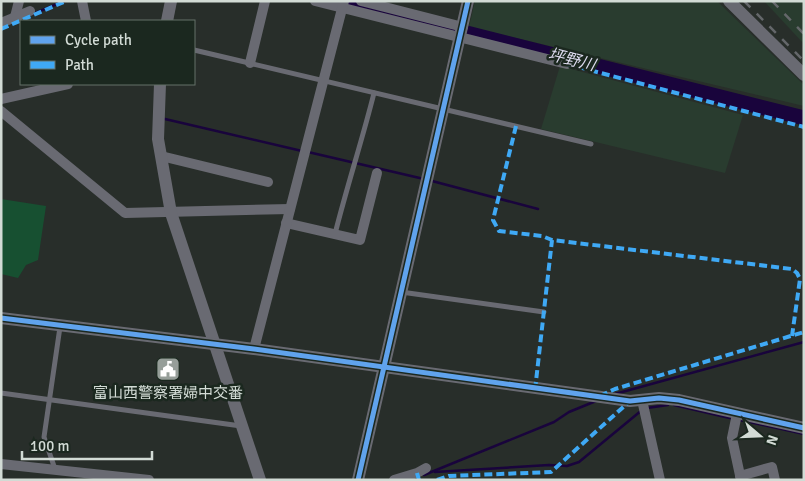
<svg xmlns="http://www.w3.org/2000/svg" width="805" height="481" viewBox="0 0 805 481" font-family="Signika,'Noto Sans JP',sans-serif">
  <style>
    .built { fill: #293c2f }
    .green { fill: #175031 }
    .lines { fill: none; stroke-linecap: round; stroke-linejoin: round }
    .stream { stroke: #19043c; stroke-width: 2.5 }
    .river { stroke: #19043c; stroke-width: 15 }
    .service { stroke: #696a72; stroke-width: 5 }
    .minor { stroke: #696a72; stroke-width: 10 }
    .tertiary { stroke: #696a72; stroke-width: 12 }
    .rail { stroke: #64676a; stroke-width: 2.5; stroke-dasharray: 9 9; stroke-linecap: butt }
    .quiet { stroke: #3fa9f5; stroke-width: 4; stroke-dasharray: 8 4; stroke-linecap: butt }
    .cycleway-casing { stroke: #1b281f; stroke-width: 8 }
    .cycleway { stroke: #60a3ed; stroke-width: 5 }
    .labels { text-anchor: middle; stroke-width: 5; stroke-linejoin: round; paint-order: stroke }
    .poi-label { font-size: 15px; fill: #d2dbd5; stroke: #1b281f }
    .water-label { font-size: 16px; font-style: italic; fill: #dddbef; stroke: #1b281f }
  </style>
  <rect width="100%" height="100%" fill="#282e2a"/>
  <g class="built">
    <polygon points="475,1 717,1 804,85 804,106 469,27"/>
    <polygon points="764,1 804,1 804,44"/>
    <polygon points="560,66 743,115 725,173 541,129"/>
  </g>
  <polygon class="green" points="1,199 46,206 38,260 26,265 18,278 1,274"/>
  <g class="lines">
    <g class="stream">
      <polyline points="33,14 64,1"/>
      <polyline points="165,119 302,151"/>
      <polyline points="308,152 424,179"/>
      <polyline points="432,181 538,209"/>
      <polyline points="615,394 804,342"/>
      <polyline points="674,405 734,419"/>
      <polyline points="647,408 668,405"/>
      <polyline points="740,420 804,434"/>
      <polyline points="435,472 549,465 567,466 579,462 642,410"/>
      <polyline points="424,475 554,422 569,412 596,401"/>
    </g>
    <polyline class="river" points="340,1 804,118"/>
    <g class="service">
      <polyline points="194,50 591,144"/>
      <path d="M335,234C347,186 362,141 374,93"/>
      <polyline points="401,292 544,312"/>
      <polyline points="1,393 241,426"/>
      <polyline points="55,469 44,437 60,327"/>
    </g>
    <g class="minor">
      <polyline points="82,1 86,21"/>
      <polyline points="315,1 567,64"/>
      <polyline points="361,1 463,27"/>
      <polyline points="15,17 19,1"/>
      <polyline points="1,23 30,11"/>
      <polyline points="250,63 265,1"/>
      <polyline points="1,99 68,84"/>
      <polyline points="1,111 125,213 290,209"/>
      <polyline points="161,156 268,182"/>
      <polyline points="286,223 360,240 377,173"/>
      <polyline points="254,349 344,1"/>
      <polyline points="642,400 660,480"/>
      <polyline points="737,414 732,438 741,480"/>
      <polyline points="1,464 149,480"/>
      <polyline points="740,476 772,467 775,480"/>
      <polyline points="394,480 417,473 426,468"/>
    </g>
    <g class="tertiary">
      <polyline points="729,1 804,75"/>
      <polyline points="167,21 171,1"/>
      <polyline points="160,84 158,139 171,213 260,480"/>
      <polyline points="1,318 254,349 630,401 659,398 679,400 804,428"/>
      <polyline points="358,480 468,1"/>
    </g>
    <g class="rail">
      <polyline points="744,1 804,61"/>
      <polyline points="772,1 804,34"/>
    </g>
    <g class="quiet">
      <polyline points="1,29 66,1"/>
      <polyline points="567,64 804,127"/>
      <polyline points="516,126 493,220 499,231 542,236 552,240 792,269 797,273 800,279 792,336"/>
      <polyline points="535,390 552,240"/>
      <polyline points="600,396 615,389 804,332"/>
      <polyline points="417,473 419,480"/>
      <polyline points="437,480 449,476 551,472 630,401"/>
    </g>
    <g class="cycleway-casing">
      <g id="cycleway">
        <polyline points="1,318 254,349 630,401 659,398 679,400 804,428"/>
        <polyline points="358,480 468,1"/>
      </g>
    </g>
    <use href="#cycleway" class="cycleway"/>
  </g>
  <defs>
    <g id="civic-square" transform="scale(1.25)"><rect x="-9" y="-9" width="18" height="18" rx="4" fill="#969e99" stroke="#1b281f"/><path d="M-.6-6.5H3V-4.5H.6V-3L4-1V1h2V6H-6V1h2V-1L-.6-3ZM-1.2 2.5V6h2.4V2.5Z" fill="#fff"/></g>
  </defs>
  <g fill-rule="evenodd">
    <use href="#civic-square" x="168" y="369"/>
  </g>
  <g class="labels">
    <g class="poi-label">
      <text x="168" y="398">富山西警察署婦中交番</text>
    </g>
    <g class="water-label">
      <text transform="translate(572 59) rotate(14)" y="6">坪野川</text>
    </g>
  </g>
  <rect width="805" height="481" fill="none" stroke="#d2dbd5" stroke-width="5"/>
  <rect x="20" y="20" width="175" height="65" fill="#1b281f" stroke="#647068"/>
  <rect x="30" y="36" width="25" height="8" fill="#60a3ed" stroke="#647068"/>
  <text x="65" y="45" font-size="15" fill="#d2dbd5">Cycle path</text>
  <rect x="30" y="61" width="25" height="8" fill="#3fa9f5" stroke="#647068"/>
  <text x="65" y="70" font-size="15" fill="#d2dbd5">Path</text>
  <g transform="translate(760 436) rotate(109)" stroke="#1b281f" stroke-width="4" paint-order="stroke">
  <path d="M0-4L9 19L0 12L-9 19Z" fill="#d2dbd5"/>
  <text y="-8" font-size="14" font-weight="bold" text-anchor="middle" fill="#d2dbd5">N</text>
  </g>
  <path d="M22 451v8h130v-8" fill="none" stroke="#d2dbd5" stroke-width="2.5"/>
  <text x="30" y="451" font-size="15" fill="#d2dbd5" stroke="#1b281f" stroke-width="4" paint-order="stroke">100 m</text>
</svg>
